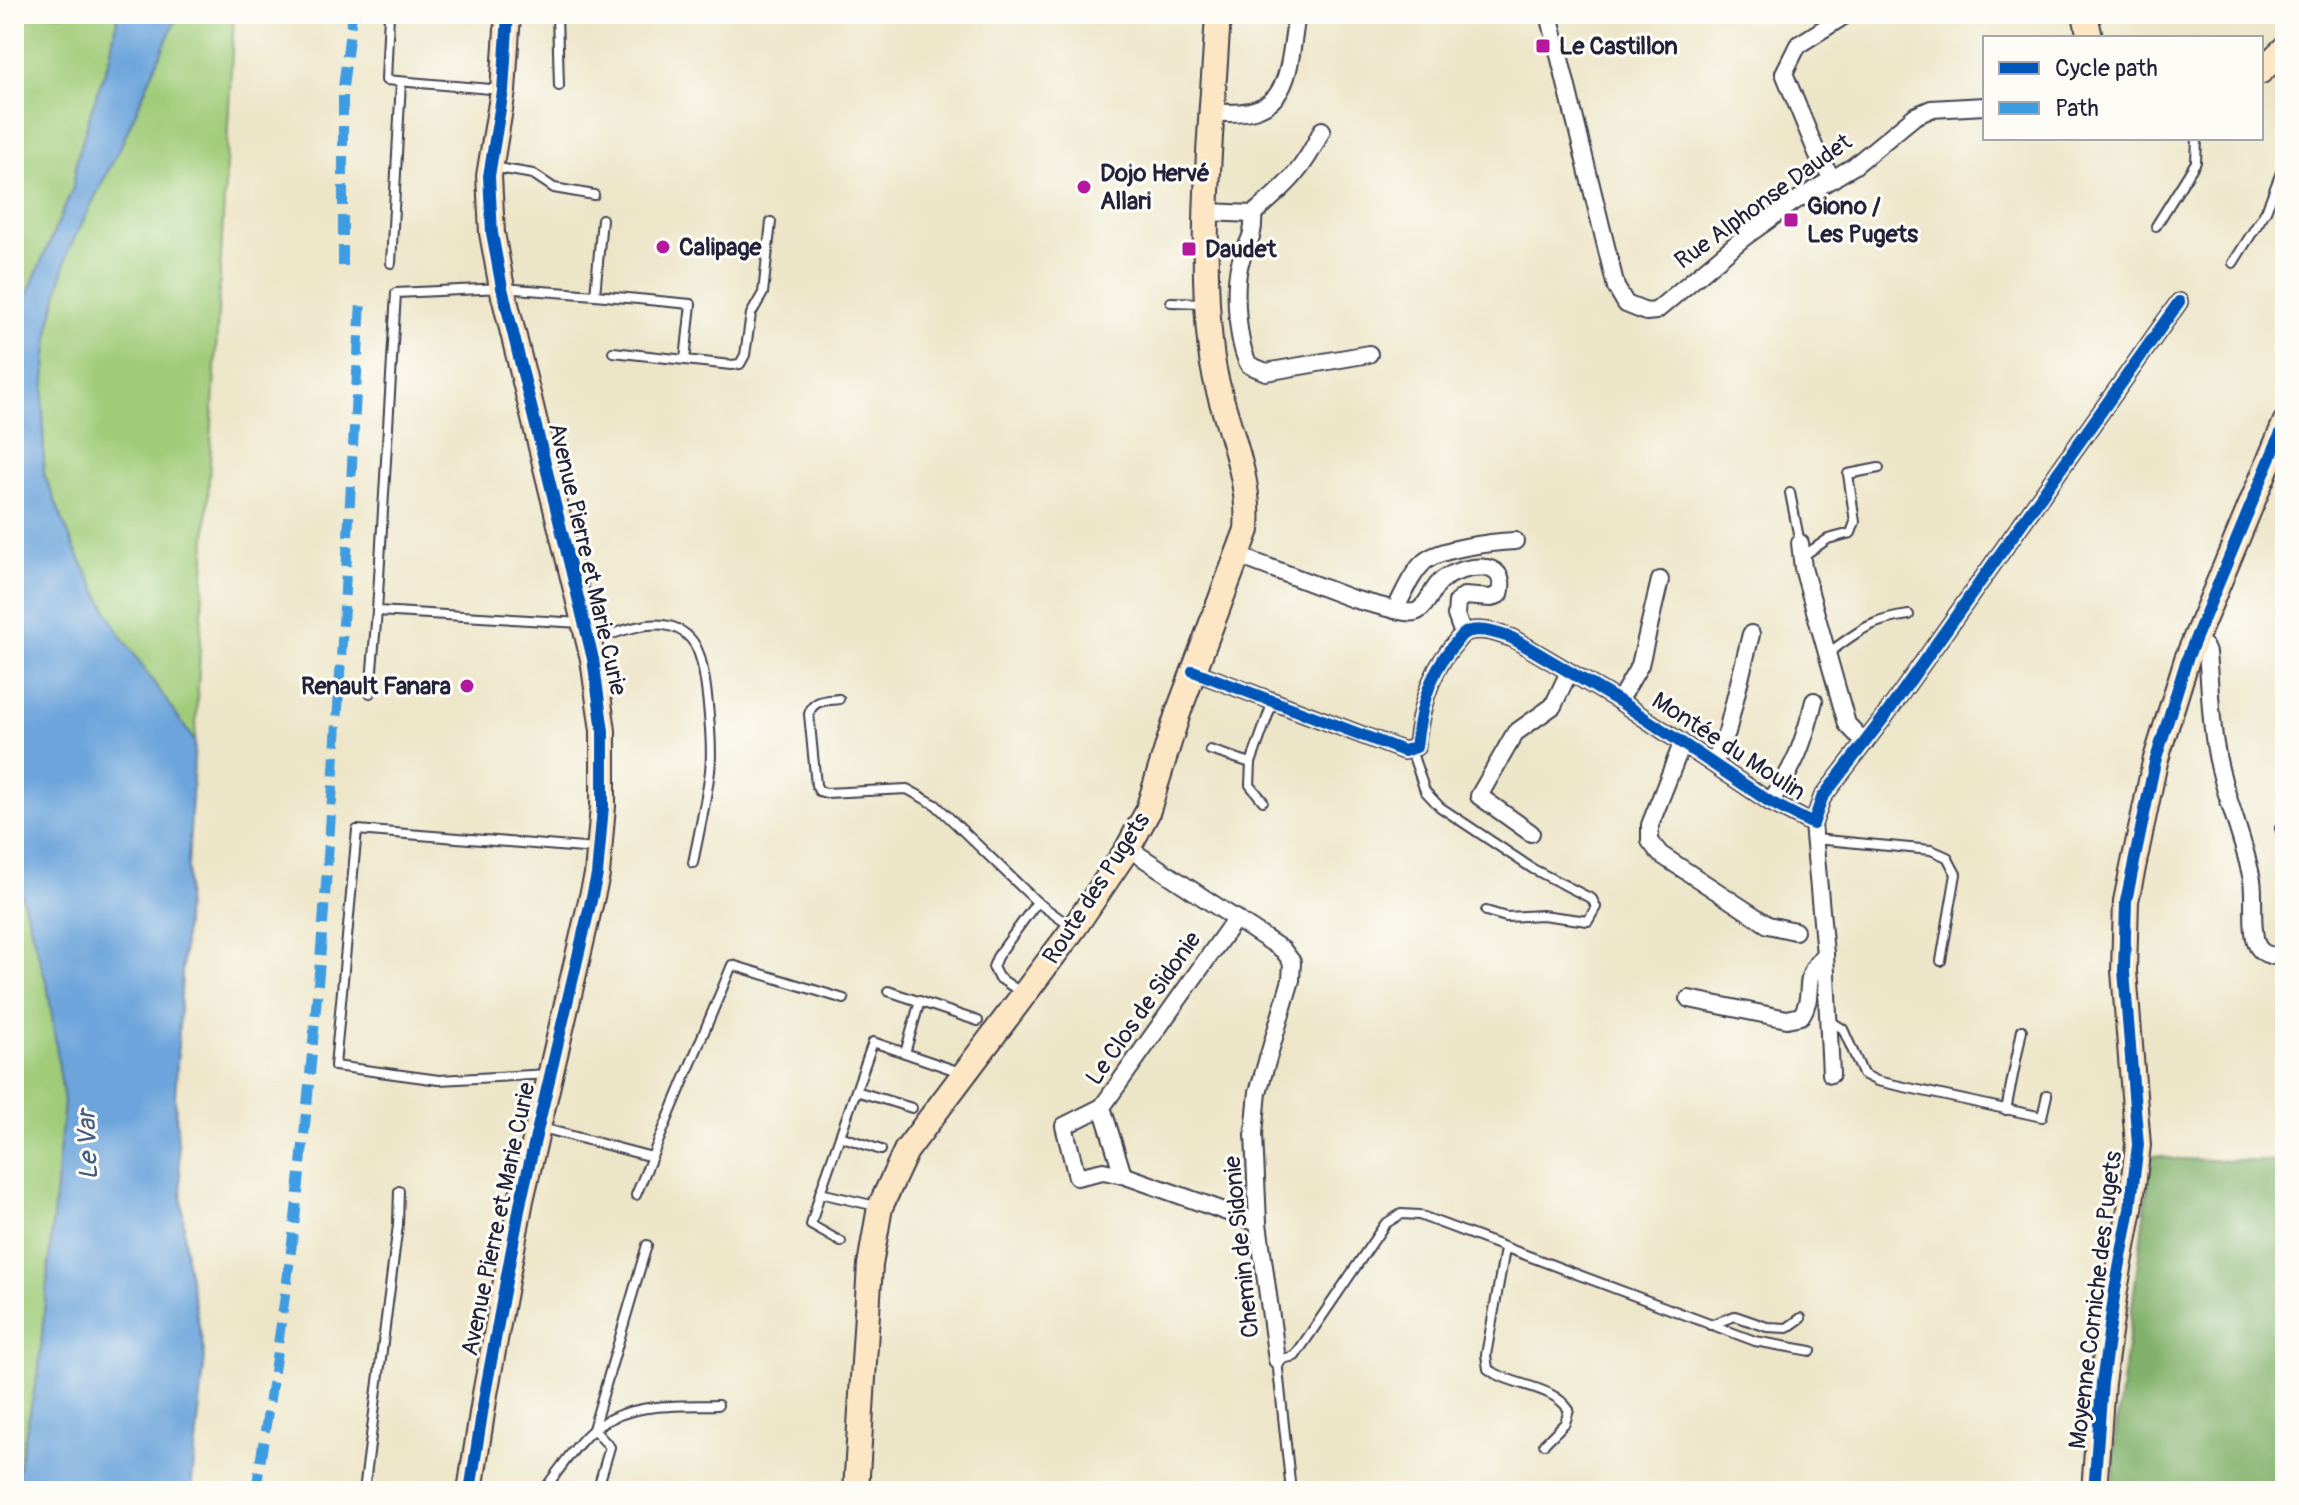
<svg xmlns="http://www.w3.org/2000/svg" width="2299" height="1505" viewBox="0 0 2299 1505" font-family="Pangolin,sans-serif">
  <style>
    .green { fill: #a0cc79; stroke: #61775a; stroke-width: 2 }
    .forest { fill: #80b069; stroke: #516952; stroke-width: 2 }
    .water { fill: #6ca4db; stroke: #47638b; stroke-width: 2 }
    .lines { fill: none; stroke-linecap: round; stroke-linejoin: round }
    .lane-casing { stroke: #403f50; stroke-width: 12 }
    .street-casing { stroke: #403f50; stroke-width: 20 }
    .secondary-casing { stroke: #403f50; stroke-width: 28 }
    .lane { stroke: #fff; stroke-width: 8 }
    .street { stroke: #fff; stroke-width: 16 }
    .secondary { stroke: #fce6c4; stroke-width: 24 }
    .quiet { stroke: #3c9ce2; stroke-width: 10; stroke-dasharray: 20 10; stroke-linecap: butt }
    .cycleway-casing { stroke: #fdfcf7; stroke-width: 17 }
    .cycleway { stroke: #0057b8; stroke-width: 12 }
    .poi-dot { fill: #b5179e; stroke: #fdfcf7; stroke-width: 3 }
    .labels { text-anchor: middle; stroke-width: 6; stroke-linejoin: round; paint-order: stroke }
    .poi-label { font-size: 24px; font-weight: bold; fill: #22223b; stroke: #fdfcf7; text-anchor: start }
    .street-label { font-size: 24px; fill: #22223b; stroke: #fdfcf7 }
    .water-label { font-size: 26px; font-style: italic; fill: #435c83; stroke: #fdfcf7 }
  </style>
  <rect width="100%" height="100%" fill="#fdfcf7"/>
  <filter id="ink" filterUnits="userSpaceOnUse"><feTurbulence type="fractalNoise" baseFrequency=".0125" numOctaves="2"/><feDisplacementMap in="SourceGraphic" scale="16" xChannelSelector="R" yChannelSelector="G"/><feConvolveMatrix kernelMatrix="1 2 1 2 8 2 1 2 1" color-interpolation-filters="sRGB"/></filter>
  <filter id="wash" filterUnits="userSpaceOnUse"><feTurbulence type="fractalNoise" baseFrequency=".006" numOctaves="4" result="noise"/><feDisplacementMap in="SourceGraphic" scale="32" xChannelSelector="R" yChannelSelector="G"/><feGaussianBlur stdDeviation="1.8" result="paint"/><feColorMatrix in="noise" values="0 0 0 0 0 0 0 0 0 0 0 0 0 0 0 0 0 1.4 0 .05"/><feComposite in="paint" operator="in"/></filter>
  <g filter="url(#wash)">
    <rect width="100%" height="100%" fill="#ede5c7"/>
    <g class="green">
      <polygon points="14,14 118,14 109,60 92,108 77,159 73,188 24,302 14,422"/>
      <polygon points="178,14 234,14 195,742 118,631 75,550 44,474 43,403 50,324 68,251 123,141"/>
      <polygon points="14,853 20,890 48,988 64,1102 39,1367 14,1491"/>
    </g>
    <polygon class="forest" points="2152,1155 2173,1159 2285,1162 2285,1491 2113,1491 2115,1438"/>
    <polygon class="water" points="118,14 178,14 123,141 68,251 50,324 43,403 44,474 75,550 118,631 195,742 175,1099 186,1258 205,1357 191,1491 14,1491 39,1367 64,1102 48,988 20,890 14,853 16,349 24,302 73,188 77,159 92,108 109,60"/>
  </g>
  <g filter="url(#ink)">
    <g class="lines">
      <g class="lane-casing">
        <g id="lane">
          <polyline points="389,14 386,80 502,90"/>
          <polyline points="557,14 559,86"/>
          <polyline points="492,167 533,174 554,188 594,195"/>
          <polyline points="2156,226 2196,162 2197,138"/>
          <polyline points="391,263 401,82"/>
          <polyline points="2233,263 2266,211 2285,162"/>
          <polyline points="595,295 691,304 685,360 613,352"/>
          <polyline points="1171,302 1203,303"/>
          <polyline points="685,360 731,365 740,364 745,355 751,314 763,293 771,222"/>
          <polyline points="1790,493 1800,543"/>
          <polyline points="1803,556 1828,539 1851,533 1855,522 1848,474 1879,468"/>
          <polyline points="581,623 377,611 396,293 502,288 595,295 602,219"/>
          <path d="M591,641C614,634 645,620 669,626C681,629 692,637 697,649C707,670 713,747 710,771C706,802 699,833 693,863"/>
          <path d="M1827,654C1859,631 1870,620 1909,615"/>
          <polyline points="370,693 377,611"/>
          <path d="M839,699C826,701 813,699 809,714L816,785L819,791L826,793L907,789L936,805L1037,902"/>
          <polyline points="1210,750 1251,763 1273,701"/>
          <polyline points="1411,750 1425,791 1440,807 1533,869 1592,899 1596,907 1588,921 1542,915 1506,917 1486,911"/>
          <polyline points="1251,763 1250,785 1263,801"/>
          <polyline points="1815,839 1931,850 1947,857 1956,874 1941,961"/>
          <polyline points="888,991 978,1021"/>
          <polyline points="1022,993 998,977 993,967 997,957 1037,902 1073,928"/>
          <polyline points="1829,1020 1843,1029 1863,1074 1877,1081 2042,1117 2047,1095"/>
          <polyline points="905,1053 920,1001"/>
          <polyline points="549,1074 439,1080 335,1066 357,830 596,849"/>
          <polyline points="856,1091 912,1108"/>
          <polyline points="2006,1110 2022,1030"/>
          <polyline points="542,1128 652,1157"/>
          <polyline points="840,1136 881,1150"/>
          <polyline points="820,1193 811,1225 841,1242"/>
          <polyline points="636,1195 732,965 844,999"/>
          <polyline points="876,1206 820,1193 873,1042 960,1072"/>
          <path d="M1505,1249L1486,1355L1488,1369C1513,1387 1551,1384 1569,1410L1565,1423L1544,1444"/>
          <polyline points="1710,1325 1735,1316 1767,1327 1787,1328 1801,1318"/>
          <polyline points="364,1491 398,1225 399,1191"/>
          <path d="M543,1491C558,1472 577,1442 595,1428C630,1402 677,1406 718,1405"/>
          <polyline points="597,1491 610,1447 593,1429 647,1245"/>
          <polyline points="1291,1491 1277,1360 1295,1356 1385,1224 1401,1214 1419,1215 1755,1341 1811,1351"/>
        </g>
      </g>
      <g class="street-casing">
        <g id="street">
          <polyline points="1549,14 1616,287 1626,304 1646,312 1656,311 1742,239 1792,203 1854,166 1915,116 1931,109 1985,106"/>
          <path d="M1213,112C1292,120 1287,75 1297,14"/>
          <polyline points="1833,179 1819,158 1784,73 1798,45 1847,14"/>
          <path d="M1207,212L1253,214C1286,186 1304,170 1322,130"/>
          <path d="M1253,214C1255,242 1244,244 1239,267C1234,291 1237,343 1249,365L1266,372L1369,354"/>
          <polyline points="1800,543 1803,568 1847,724 1865,743"/>
          <path d="M1239,556L1353,599L1395,610C1403,595 1411,574 1424,562C1440,548 1493,542 1515,541"/>
          <path d="M1395,610C1402,611 1412,615 1419,610C1429,603 1432,588 1442,580C1460,566 1510,556 1500,594L1491,598L1464,596L1457,602L1456,615L1463,634"/>
          <path d="M2194,639L2204,646L2207,653C2210,683 2210,714 2215,744C2222,791 2243,834 2252,880C2255,898 2250,932 2258,947C2264,956 2275,957 2285,954"/>
          <path d="M1193,671L1404,751L1416,747C1420,711 1428,677 1451,648C1455,644 1459,637 1463,634C1477,625 1499,634 1512,638L1619,701L1770,802L1813,824L1822,798L1885,716L2179,302"/>
          <polyline points="1619,701 1640,665 1660,580"/>
          <polyline points="1682,744 1650,825 1650,841 1660,854 1768,925 1795,931"/>
          <polyline points="1714,763 1727,732 1751,634"/>
          <path d="M1770,802C1796,764 1803,745 1814,701"/>
          <polyline points="1813,824 1825,954 1831,1074"/>
          <polyline points="2284,828 2285,830"/>
          <polyline points="1531,833 1479,796 1515,733 1553,706 1569,672"/>
          <polyline points="1128,848 1283,950 1292,962 1291,980 1258,1092 1254,1134 1258,1223 1277,1360"/>
          <polyline points="1236,918 1102,1107 1123,1175 1258,1223"/>
          <path d="M1689,999L1787,1019L1801,1016C1817,992 1798,981 1825,954"/>
          <polyline points="1102,1107 1064,1126 1077,1177 1103,1171 1123,1175"/>
        </g>
      </g>
      <g class="secondary-casing">
        <g id="secondary">
          <polyline points="2085,14 2090,38"/>
          <polyline points="2261,71 2285,48"/>
          <polyline points="470,1491 485,1394 521,1200 597,875 603,806 603,731 593,659 502,288 492,233 489,176 503,91 508,14"/>
          <path d="M856,1491L870,1265L880,1207L906,1151L1074,928L1128,848L1147,813L1178,713L1247,530C1252,468 1218,412 1211,351C1198,242 1212,123 1218,14"/>
          <polyline points="2094,1491 2102,1383 2115,1290 2130,1209 2138,1145 2124,971 2126,901 2155,762 2187,659 2285,423"/>
        </g>
      </g>
      <use href="#lane" class="lane"/>
      <use href="#street" class="street"/>
      <use href="#secondary" class="secondary"/>
      <g class="quiet">
        <polyline points="343,266 343,88 352,14"/>
        <path d="M256,1491C270,1397 285,1304 296,1210C330,908 344,605 361,301"/>
      </g>
      <g class="cycleway-casing">
        <g id="cycleway">
          <path d="M1193,671L1404,751L1416,747C1420,711 1428,677 1451,648C1455,644 1459,637 1463,634C1477,625 1499,634 1512,638L1619,701L1770,802L1813,824L1822,798L1885,716L2179,302"/>
          <polyline points="470,1491 485,1394 521,1200 597,875 603,806 603,731 593,659 502,288 492,233 489,176 503,91 508,14"/>
          <polyline points="2094,1491 2102,1383 2115,1290 2130,1209 2138,1145 2124,971 2126,901 2155,762 2187,659 2285,423"/>
        </g>
      </g>
      <use href="#cycleway" class="cycleway"/>
    </g>
  </g>
  <g class="poi-dot">
    <rect x="1535" y="38" width="16" height="16" rx="4"/>
    <circle cx="1084" cy="187" r="8"/>
    <rect x="1783" y="212" width="16" height="16" rx="4"/>
    <circle cx="663" cy="247" r="8"/>
    <rect x="1181" y="241" width="16" height="16" rx="4"/>
    <circle cx="467" cy="686" r="8"/>
  </g>
  <g class="labels">
    <g class="poi-label">
      <text x="1559" y="54">Le Castillon</text>
      <text x="1100" y="181">Dojo Hervé<tspan x="1100" dy="28">Allari</tspan></text>
      <text x="1807" y="214">Giono /<tspan x="1807" dy="28">Les Pugets</tspan></text>
      <text x="679" y="255">Calipage</text>
      <text x="1205" y="257">Daudet</text>
      <text x="451" y="694" text-anchor="end">Renault Fanara</text>
    </g>
    <g class="street-label">
      <text transform="translate(1763 201) rotate(-36)" y="8">Rue Alphonse Daudet</text>
      <text transform="translate(588 559) rotate(77)" y="8">Avenue Pierre et Marie Curie</text>
      <text transform="translate(1729 746) rotate(33)" y="8">Montée du Moulin</text>
      <text transform="translate(1096 888) rotate(-57)" y="8">Route des Pugets</text>
      <text transform="translate(1143 1008) rotate(-55)" y="8">Le Clos de Sidonie</text>
      <text transform="translate(498 1219) rotate(-78)" y="8">Avenue Pierre et Marie Curie</text>
      <text transform="translate(1241 1247) rotate(-96)" y="8">Chemin de Sidonie</text>
      <text transform="translate(2095 1300) rotate(-83)" y="8">Moyenne Corniche des Pugets</text>
    </g>
    <g class="water-label">
      <text transform="translate(87 1145) rotate(-92)" y="9">Le Var</text>
    </g>
  </g>
  <rect width="2299" height="1505" fill="none" stroke="#fdfcf7" stroke-width="48"/>
  <rect x="1983" y="36" width="280" height="104" fill="#fdfcf7" stroke="#a5a5ac" stroke-width="2"/>
  <rect x="1999" y="62" width="40" height="12" fill="#0057b8" stroke="#a5a5ac" stroke-width="2"/>
  <text x="2055" y="76" font-size="24" fill="#22223b">Cycle path</text>
  <rect x="1999" y="102" width="40" height="12" fill="#3c9ce2" stroke="#a5a5ac" stroke-width="2"/>
  <text x="2055" y="116" font-size="24" fill="#22223b">Path</text>
</svg>
